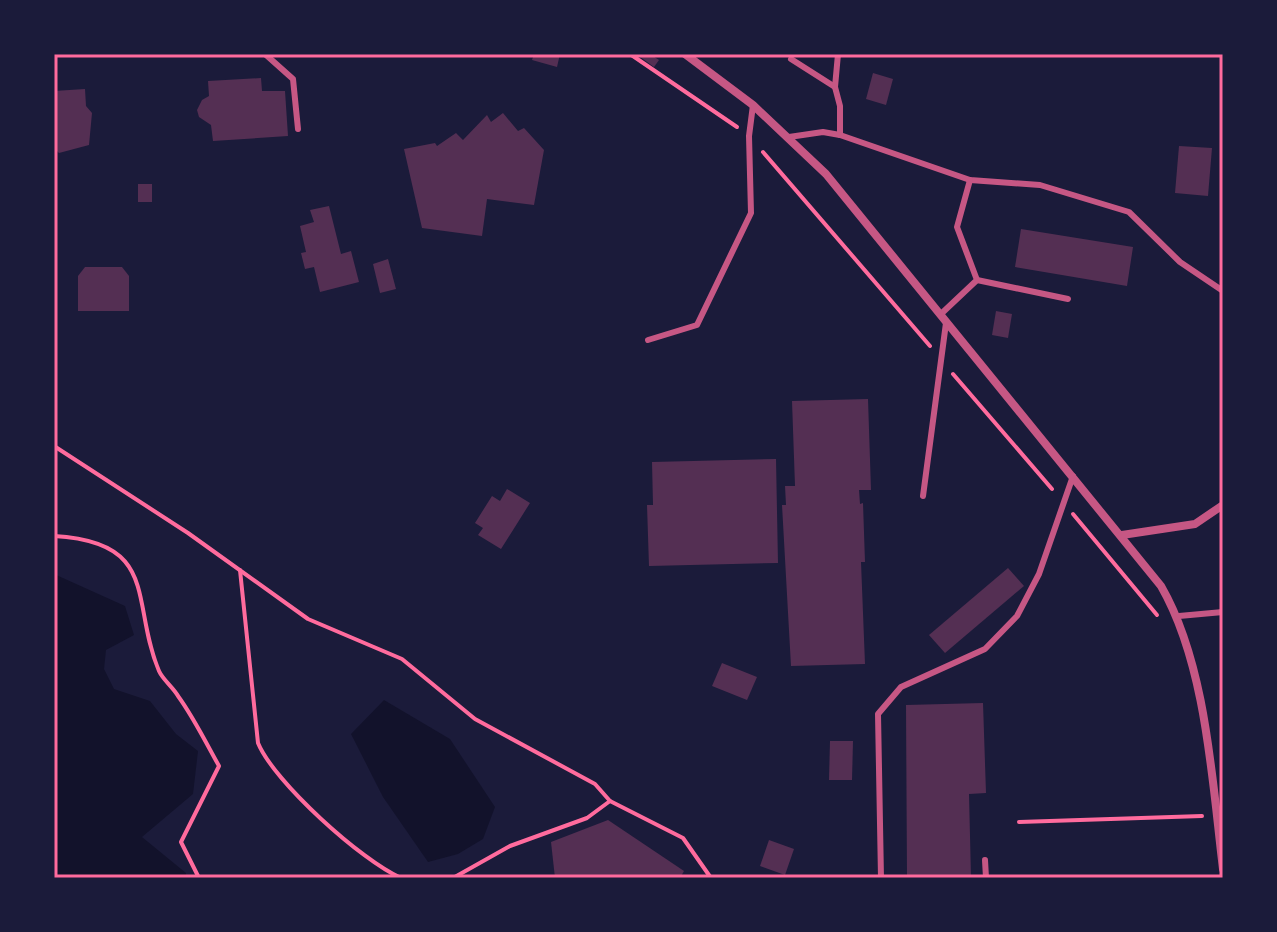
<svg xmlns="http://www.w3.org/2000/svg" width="1277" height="932" viewBox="0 0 1277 932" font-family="Rubik,sans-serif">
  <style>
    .water { fill: #12122b }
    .building { fill: #542f53 }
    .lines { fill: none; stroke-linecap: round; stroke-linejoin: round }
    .path { stroke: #ff6b9d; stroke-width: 4 }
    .service { stroke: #c65784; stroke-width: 6 }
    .minor { stroke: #c65784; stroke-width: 8 }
    .neatline { fill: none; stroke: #ff6b9d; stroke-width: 3 }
  </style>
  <rect width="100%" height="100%" fill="#1b1b3a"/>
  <g class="water">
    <polygon points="54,574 125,606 134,635 106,650 104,669 114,689 150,701 176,734 198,751 193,794 142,837 186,873 186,878 54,878"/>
    <polygon points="384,700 450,739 495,807 483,839 458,854 428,862 383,797 351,734"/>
  </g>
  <g class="building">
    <polygon points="534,54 560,54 557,67 532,60"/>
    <polygon points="636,54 650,54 659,60 654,67"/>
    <polygon points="873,73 893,79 886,105 866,99"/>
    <polygon points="261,78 262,91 285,91 288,136 213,141 211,125 199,117 197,110 202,100 209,96 208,81"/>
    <polygon points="85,89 86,106 92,113 89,145 59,153 54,148 54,91"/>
    <polygon points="503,113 518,131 524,128 544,150 534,205 487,199 482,236 422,228 404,149 435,143 437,146 456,133 463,140 487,115 491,122"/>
    <polygon points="1179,146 1212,148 1208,196 1175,193"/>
    <rect x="138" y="184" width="14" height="18"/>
    <polygon points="329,206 341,254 351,251 359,282 320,292 314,267 305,269 301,253 306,252 300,226 314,222 310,210"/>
    <polygon points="1021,229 1133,247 1127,286 1015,267"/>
    <polygon points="388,259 396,289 380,293 373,264"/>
    <polygon points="85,267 122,267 129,276 129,311 78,311 78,276"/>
    <polygon points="996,311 1012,314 1008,338 992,335"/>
    <polygon points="868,399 871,490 859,490 860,504 863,503 865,562 861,562 865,664 791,666 782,505 786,505 785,486 795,486 792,401"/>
    <polygon points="776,459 778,563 649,566 647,505 653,505 652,462"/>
    <polygon points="507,489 530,503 501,549 478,535 483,528 475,523 492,496 500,501"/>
    <polygon points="1008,568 1024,586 945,653 929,635"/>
    <polygon points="722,663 757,677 747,700 712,686"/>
    <polygon points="983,703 986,793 969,794 971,878 907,878 906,705"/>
    <polygon points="830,741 853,741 852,780 829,780"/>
    <polygon points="608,820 684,871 680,878 555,878 551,842"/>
    <polygon points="769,840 794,849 785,875 760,866"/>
  </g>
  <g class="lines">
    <g class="path">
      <polyline points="630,54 737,127"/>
      <polyline points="763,152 930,346"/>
      <polyline points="953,374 1052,489"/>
      <polyline points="54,446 188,533 308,619 402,659 475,719 595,784 610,801 683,838 711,878"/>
      <polyline points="1073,514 1157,615"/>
      <path d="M54,536C161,542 130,603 159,671C163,680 173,687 178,696C194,718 206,743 219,766L181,842L199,878"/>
      <path d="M240,570L258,743C274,782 362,861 401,878"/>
      <polyline points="1019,822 1202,816"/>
      <polyline points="453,878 510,846 587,818 610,801"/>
    </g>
    <g class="service">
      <polyline points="265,54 293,79 298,129"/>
      <polyline points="791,59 835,87 840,106 840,135"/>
      <polyline points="835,87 838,54"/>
      <polyline points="789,137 823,132 840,135 970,180 1040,185 1129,212 1180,262 1223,291"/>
      <polyline points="977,280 1068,299"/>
      <polyline points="942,313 977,280 957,227 970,180"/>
      <polyline points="648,340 697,325 751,213 749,136 753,105"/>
      <polyline points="923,496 946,323"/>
      <polyline points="1179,616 1223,612"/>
      <polyline points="985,860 986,878"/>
      <polyline points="881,878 878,714 901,687 985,649 1017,616 1039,574 1073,476"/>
    </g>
    <g class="minor">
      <path d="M685,54L753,105L826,174L1161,586C1206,664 1212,779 1223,869"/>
      <polyline points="1122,535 1195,524 1223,505"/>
    </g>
  </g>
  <rect width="1277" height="932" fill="none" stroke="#1b1b3a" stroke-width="112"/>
  <rect x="56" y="56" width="1165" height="820" class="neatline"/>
</svg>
